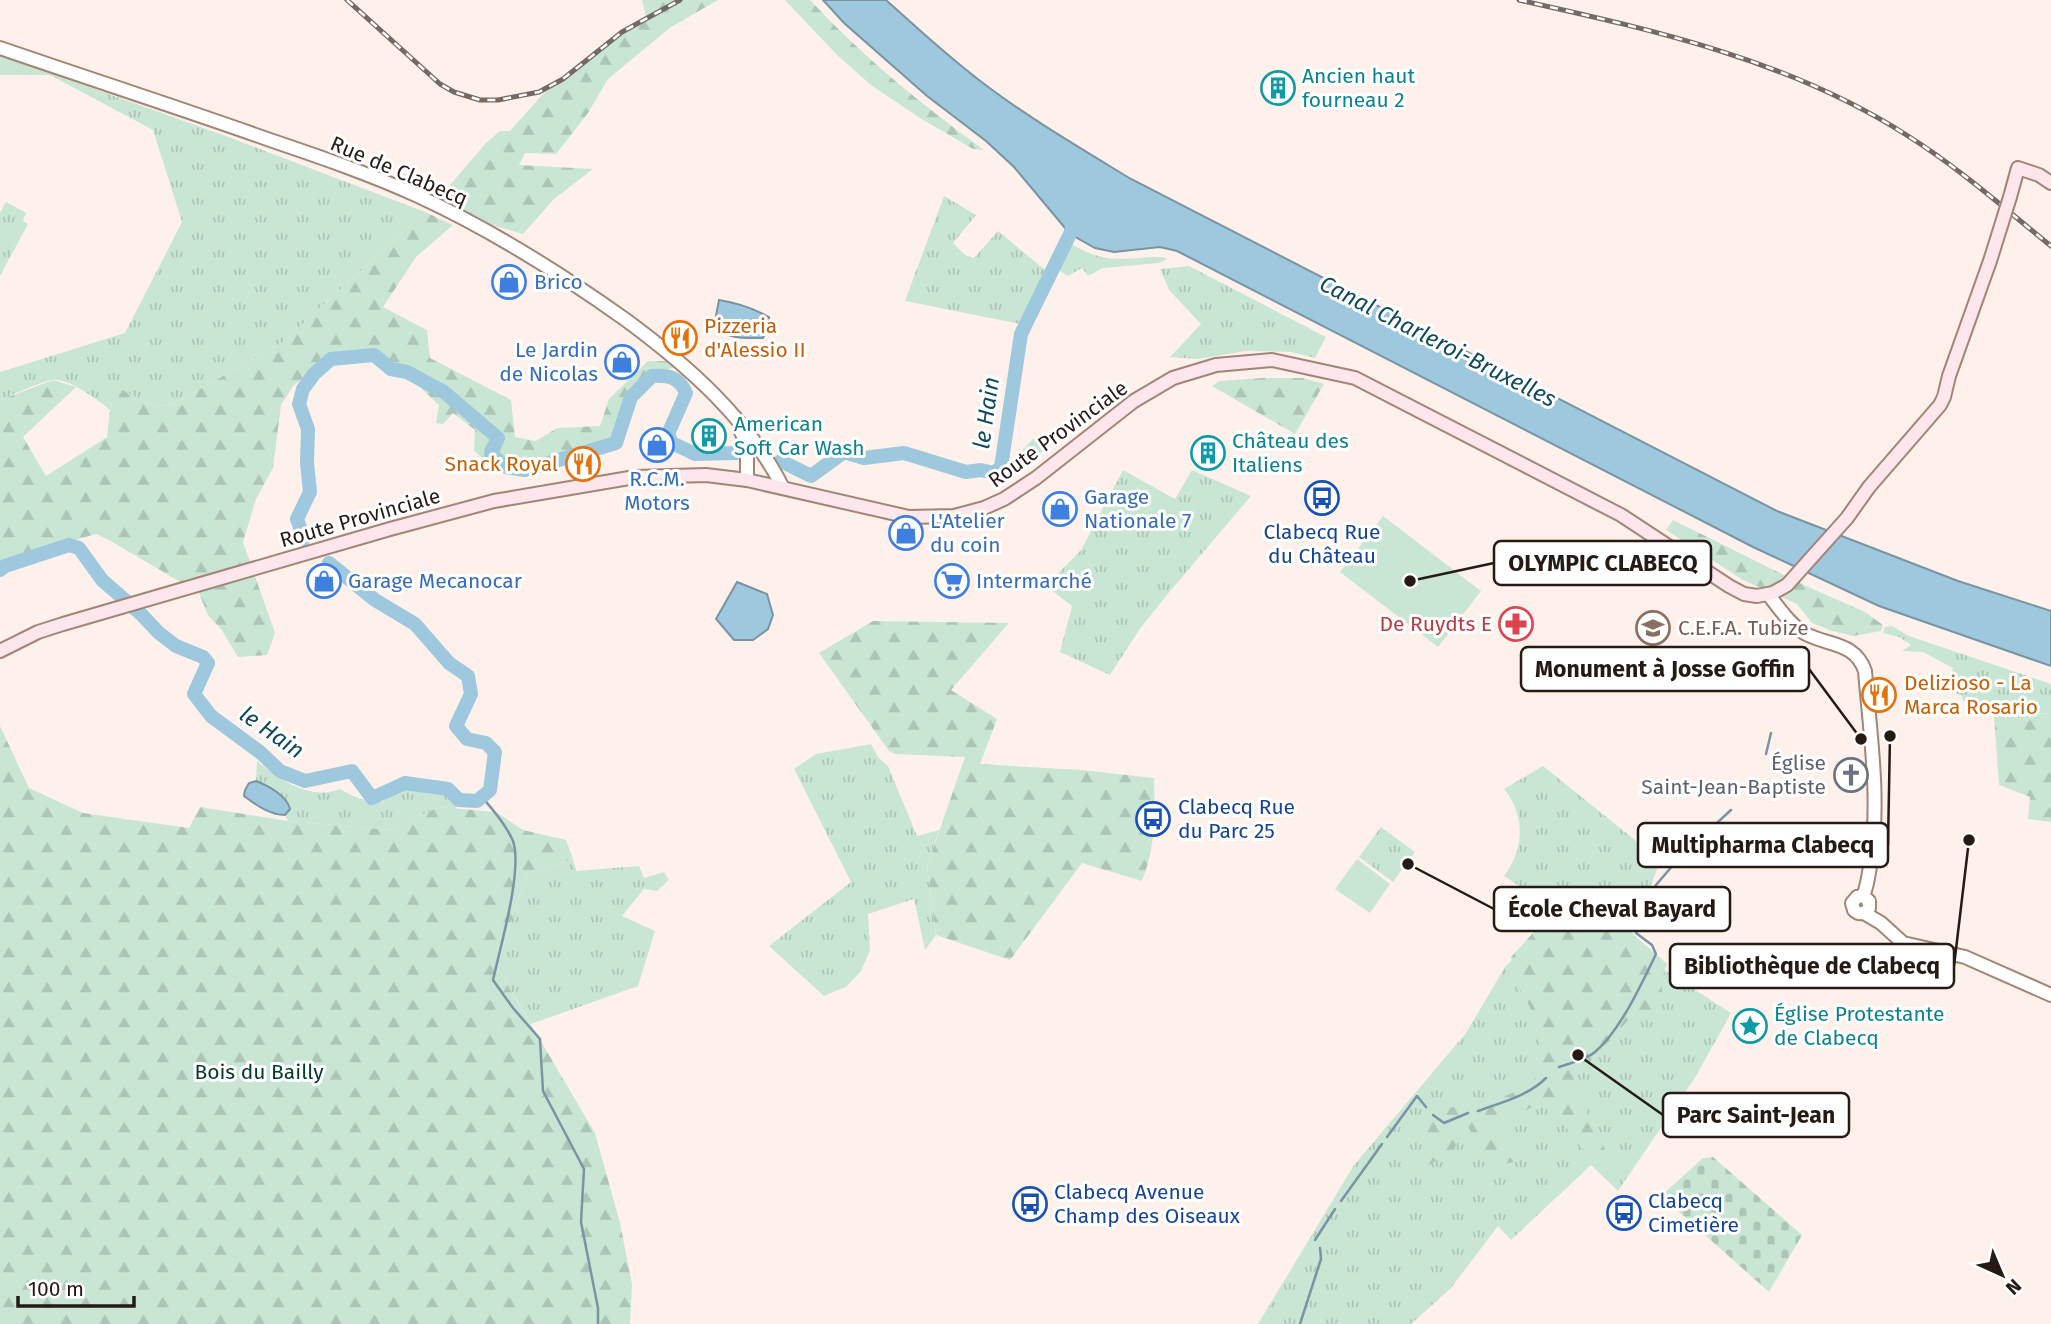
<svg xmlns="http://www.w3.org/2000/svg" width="2051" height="1324" viewBox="0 0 2051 1324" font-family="'Fira Sans',sans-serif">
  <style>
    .grass { fill: url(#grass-tufts) }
    .forest { fill: url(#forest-firs) }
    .cemetery { fill: url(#cemetery-stones) }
    .pitch { fill: #c9e6d5 }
    .water { fill: #9dc8de; stroke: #7994a2; stroke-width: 2 }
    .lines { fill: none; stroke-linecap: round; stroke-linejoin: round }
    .stream { stroke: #7994a2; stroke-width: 2.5 }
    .river { stroke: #9dc8de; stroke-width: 14 }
    .tertiary-casing { stroke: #a38577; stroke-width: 16 }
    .secondary-casing { stroke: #a38577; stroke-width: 16 }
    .tertiary { stroke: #fff; stroke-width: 12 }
    .secondary { stroke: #fde6ec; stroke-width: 12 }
    .rail-casing { stroke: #756964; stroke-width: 5 }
    .rail { stroke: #fff; stroke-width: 2.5; stroke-dasharray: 8; stroke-linecap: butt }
    .secondary-bridge-casing { stroke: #a38577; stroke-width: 16; stroke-linecap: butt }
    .secondary-bridge { stroke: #fde6ec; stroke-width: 12 }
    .labels { text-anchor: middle; stroke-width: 6; stroke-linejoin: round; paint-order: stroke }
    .culture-label { font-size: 21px; fill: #0d838f; stroke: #fff; text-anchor: start }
    .street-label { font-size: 21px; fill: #261a15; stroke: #fff }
    .shop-label { font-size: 21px; fill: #366cbe; stroke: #fff; text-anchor: start }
    .food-label { font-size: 21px; fill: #c56008; stroke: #fff; text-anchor: start }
    .transit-label { font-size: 21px; fill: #164399; stroke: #fff; text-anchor: start }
    .health-label { font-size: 21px; fill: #be3a42; stroke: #fff; text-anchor: end }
    .education-label { font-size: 21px; fill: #785e54; stroke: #fff; text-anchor: start }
    .worship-label { font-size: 21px; fill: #5b616d; stroke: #fff; text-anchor: end }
    .park-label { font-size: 21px; fill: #033b25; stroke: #fff }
    .water-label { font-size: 23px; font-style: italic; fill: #0f485f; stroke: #fff }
    .leader { fill: none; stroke: #261a15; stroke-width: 2.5 }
    .callout-dot { fill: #261a15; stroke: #fff; stroke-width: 2.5 }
    .callout { fill: #fff; stroke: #261a15; stroke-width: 2.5 }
    .callout-label { font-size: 23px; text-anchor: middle; font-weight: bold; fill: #261a15 }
  </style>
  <defs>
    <pattern id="grass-tufts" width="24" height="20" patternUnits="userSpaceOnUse" patternTransform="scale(1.75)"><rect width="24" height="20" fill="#c9e6d5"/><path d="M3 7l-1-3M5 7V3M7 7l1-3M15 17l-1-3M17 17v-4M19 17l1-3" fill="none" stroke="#acc5b6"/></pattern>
    <pattern id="forest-firs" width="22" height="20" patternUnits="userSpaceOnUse" patternTransform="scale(1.75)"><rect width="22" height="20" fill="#c9e6d5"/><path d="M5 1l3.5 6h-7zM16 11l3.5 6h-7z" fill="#acc5b6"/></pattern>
    <pattern id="cemetery-stones" width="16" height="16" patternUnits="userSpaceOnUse" patternTransform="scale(1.75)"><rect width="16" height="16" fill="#c9e6d5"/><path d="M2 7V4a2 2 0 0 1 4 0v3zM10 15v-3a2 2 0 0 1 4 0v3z" fill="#acc5b6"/></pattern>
  </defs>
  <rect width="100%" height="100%" fill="#fef1eb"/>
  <g class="grass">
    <path d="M0,55L223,135L425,212L282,343L173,404L154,407L117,387L110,410C98,400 69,378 52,380C40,382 12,395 0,400V372L125,333L182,222L153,130L50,75H0Z"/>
    <polygon points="944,196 976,215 953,243 965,255 974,258 998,231 1045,270 1020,324 905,301"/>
    <polygon points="6,202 26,213 23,221 28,224 0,276 0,213"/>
    <path d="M1072,244C1106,266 1126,257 1163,257L1167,259L1159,263L1103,268L1088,276L1082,268L1068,276L1057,269Z"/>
    <polygon points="1189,266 1326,337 1315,358 1291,352 1246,351 1198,359 1170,357 1201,324 1169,290 1160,269"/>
    <polygon points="1123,470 1175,499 1192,470 1251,496 1171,590 1139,630 1110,675 1060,652 1072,606 1046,586 1081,550"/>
    <polygon points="1892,626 1909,636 2051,684 2051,713 2020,715 2018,703 1963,701 1962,696 1947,689 1953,668 1923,652 1902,651 1911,645 1899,637 1883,633 1885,627"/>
    <polygon points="871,744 878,757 888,766 917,836 939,830 927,866 936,935 925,950 914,899 868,914 870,950 861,971 847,986 824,996 769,946 851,882 794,769 816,754"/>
    <path d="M257,761C279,779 310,801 340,789L353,796L370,802H382L399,791L410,787L427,793L444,794L453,800L457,809L439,807L391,830L288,821L285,815L290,809C286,796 269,786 256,781Z"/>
    <path d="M1543,766L1635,840L1659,864L1627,946L1731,1013L1696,1076L1618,1191L1591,1165L1511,1240L1498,1226L1451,1288L1411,1324H1258L1354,1165L1466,1033L1505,967L1559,912L1504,876C1524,850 1526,815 1504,789Z"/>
    <polygon points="1381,827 1415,852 1393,882 1359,857"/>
    <polygon points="573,859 576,871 639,866 644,878 664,872 669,880 657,891 644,889 622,916 655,931 638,986 531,1024 497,967 526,874"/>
  </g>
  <g class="forest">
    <polygon points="642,0 718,0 671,27 608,79 588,113 556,154 525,153 519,165 593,169 554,199 523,234 485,223 393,180 398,172 449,186 486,143 500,131 510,131 542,95 610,41 646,17"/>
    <path d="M785,0H810C862,56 922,105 984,150L973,149L920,118L871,85L837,55Z"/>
    <polygon points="425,212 453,225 416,257 383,307 427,330 430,358 511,400 515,437 536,441 557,428 600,426 609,399 648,361 670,361 673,368 651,373 629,394 619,436 591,450 528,464 504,461 495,469 474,451 475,430 453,413 443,424 436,423 439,405 414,382 408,367 398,368 380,354 364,351 336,353 294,385 281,405 273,468 256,499 243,542 275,633 267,655 238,657 221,629 208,615 199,593 109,540 96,534 24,555 0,571 0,400 53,380 76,387 23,437 46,476 107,437 110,410 117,387 154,407 173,404 282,343"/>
    <polygon points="1262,378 1303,378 1324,384 1295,434 1212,386 1219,381"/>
    <polygon points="1673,520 1806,586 1865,612 1883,625 1881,631 1853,636 1832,631 1812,623 1797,604 1743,580 1666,530"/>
    <path d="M873,621L1009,623L951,690L997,719L980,764L1081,770L1154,778C1155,816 1156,845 1142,881L1082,863L1010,960L936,935L927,866L965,757L895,754L889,751L819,653Z"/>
    <polygon points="2051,713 2051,822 2028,819 2030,797 1999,785 1994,717"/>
    <polygon points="0,726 29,788 83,813 189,828 200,807 288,821 391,830 439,807 496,812 523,830 566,840 573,859 526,874 497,967 595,1133 620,1223 632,1284 630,1324 0,1324"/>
    <polygon points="1567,912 1617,920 1667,964 1661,981 1663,999 1652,1019 1632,1016 1591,1061 1573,1072 1577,1094 1599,1136 1620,1182 1599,1168 1543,1099 1502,1127 1514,1150 1513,1162 1491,1167 1467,1125 1454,1149 1407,1179 1394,1171 1424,1148 1430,1122 1444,1108 1487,1104 1532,1084 1544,1054 1530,1007 1517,985 1511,957 1545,920"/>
  </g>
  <polygon class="cemetery" points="1713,1157 1802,1235 1769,1292 1661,1196 1703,1158"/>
  <g class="pitch">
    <polygon points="1034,438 1045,448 1028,468 1016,457"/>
    <polygon points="1383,516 1481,591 1438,647 1340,572"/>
    <polygon points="1357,859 1390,884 1370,913 1335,889"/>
  </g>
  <g class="water">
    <path d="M823,0H886C916,27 946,55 979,80C1027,117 1080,148 1131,179L1777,511L1958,581L2051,611V666L1879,606L1753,547L1177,251L1160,247L1114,252L1095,248L1070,234L1014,167L986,141L927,96L844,23Z"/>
    <path d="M719,300C738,303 753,308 769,317V326L763,338C744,338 729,340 714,326Z"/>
    <polygon points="737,582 767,594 773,615 768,629 753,640 734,640 716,619"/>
    <path d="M256,781C269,786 287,796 290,809L285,815C270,815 256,805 244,796L245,790L249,783Z"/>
  </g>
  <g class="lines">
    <g class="stream">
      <polyline points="1766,754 1771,733"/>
      <path d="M482,797C493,810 506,825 513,841C523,870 500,948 493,980L513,1008L540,1039L543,1091L584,1169L581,1222L598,1308V1324"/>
      <path d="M1559,1067C1570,1063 1586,1060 1595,1052C1620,1031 1642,983 1656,954L1652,945L1636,933L1656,885L1680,857L1731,810"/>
      <path d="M1478,1111C1502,1102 1528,1096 1546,1078"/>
      <polyline points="1433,1115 1444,1123 1468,1113"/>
      <polyline points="1387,1137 1417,1096 1426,1107"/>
      <polyline points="1341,1201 1382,1144"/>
      <polyline points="1315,1240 1335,1209"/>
      <polyline points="1300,1324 1321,1259 1320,1248"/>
    </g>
    <g class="river">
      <polyline points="781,461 811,476 844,452 864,458 904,453 966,472 981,470 994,473 1001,467 1021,334 1070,234 1076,217"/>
      <path d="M304,539L297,519L310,492L307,463L308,429L299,404L303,389L314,374L331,359L374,355L391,369L407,372L444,392L498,438L491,454L506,467L525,470L616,443L631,397L652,376C669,375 679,377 686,393L668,434L672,443L695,454L737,453"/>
      <polyline points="0,570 5,566 69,545 79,548 102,580 141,614 159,633 176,646 203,657 208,663 194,694 211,716 261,753 280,771 305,781 352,771 372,798 405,783 448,789 459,800 477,801 490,790 495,752 486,743 467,739 456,726 471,694 468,676 449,663 415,624 375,600 329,563"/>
    </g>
    <g class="tertiary-casing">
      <g id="tertiary">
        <path d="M0,48C90,79 180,108 270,140C320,157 370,174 418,196C492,230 560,273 626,320C687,365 749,419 783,488"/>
        <polyline points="740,430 747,444 747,480"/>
        <path d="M1768,594C1779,608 1790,625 1806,634C1829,646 1855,642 1865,671C1870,733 1880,797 1871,859C1869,872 1868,885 1863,896L1857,897L1852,903L1854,910C1859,915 1865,914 1869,908V901L1863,896"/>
        <polyline points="1864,913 1881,923 1903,943 1965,957 2051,995"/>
      </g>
    </g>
    <g class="secondary-casing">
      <g id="secondary">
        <polyline points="2010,197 2018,168 2039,175 2051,183"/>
        <polyline points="0,651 38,632 63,624 390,529 494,501 635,477 706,475 747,480 909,517 954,516 984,508 1004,499 1036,478 1134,401 1173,378 1216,365 1272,360 1355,378 1621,515 1729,586 1744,594 1757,596 1773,593 1787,585 1847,518 1869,487 1940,405 1944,397 1949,376 1990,261"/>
      </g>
    </g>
    <use href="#tertiary" class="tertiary"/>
    <use href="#secondary" class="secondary"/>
    <g class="rail-casing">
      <g id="rail">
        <polyline points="347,0 440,84 454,92 480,100 498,100 539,92 563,79 622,32 680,0"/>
        <path d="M1519,0C1653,30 1790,60 1908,136C1959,168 2004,208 2051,246"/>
      </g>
    </g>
    <use href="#rail" class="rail"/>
    <g class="secondary-bridge-casing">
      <polyline id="secondary-bridge" points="1990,261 2010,197"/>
    </g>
    <use href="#secondary-bridge" class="secondary-bridge"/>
  </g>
  <defs>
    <g id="building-ring" transform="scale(1.75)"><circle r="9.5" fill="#fff" stroke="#0f9aa8" stroke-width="1.5"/><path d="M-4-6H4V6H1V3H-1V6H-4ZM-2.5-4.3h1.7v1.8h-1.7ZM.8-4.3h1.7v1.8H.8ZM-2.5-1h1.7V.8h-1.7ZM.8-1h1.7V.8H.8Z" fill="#0f9aa8"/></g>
    <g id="shop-ring" transform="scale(1.75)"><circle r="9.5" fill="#fff" stroke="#3f7fe0" stroke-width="1.5"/><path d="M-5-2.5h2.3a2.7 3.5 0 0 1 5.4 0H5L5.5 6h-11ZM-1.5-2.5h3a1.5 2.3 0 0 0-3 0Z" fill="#3f7fe0"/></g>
    <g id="restaurant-ring" transform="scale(1.75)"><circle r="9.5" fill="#fff" stroke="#e8710a" stroke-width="1.5"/><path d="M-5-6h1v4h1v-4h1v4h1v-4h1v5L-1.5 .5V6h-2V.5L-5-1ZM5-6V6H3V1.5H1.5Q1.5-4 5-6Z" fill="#e8710a"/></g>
    <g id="bus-ring" transform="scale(1.75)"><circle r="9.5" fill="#fff" stroke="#1a4fb4" stroke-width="1.5"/><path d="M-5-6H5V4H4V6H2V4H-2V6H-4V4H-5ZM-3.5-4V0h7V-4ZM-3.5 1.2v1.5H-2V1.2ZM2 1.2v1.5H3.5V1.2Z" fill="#1a4fb4"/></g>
    <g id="supermarket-ring" transform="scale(1.75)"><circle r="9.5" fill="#fff" stroke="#3f7fe0" stroke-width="1.5"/><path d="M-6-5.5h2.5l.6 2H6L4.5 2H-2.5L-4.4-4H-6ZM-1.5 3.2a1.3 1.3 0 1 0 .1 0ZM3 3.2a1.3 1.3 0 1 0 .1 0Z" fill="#3f7fe0"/></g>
    <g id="pharmacy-ring" transform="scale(1.75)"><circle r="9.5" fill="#fff" stroke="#e0444e" stroke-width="1.5"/><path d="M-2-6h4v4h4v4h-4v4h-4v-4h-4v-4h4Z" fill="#e0444e"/></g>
    <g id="school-ring" transform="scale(1.75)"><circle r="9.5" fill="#fff" stroke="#8d6e63" stroke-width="1.5"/><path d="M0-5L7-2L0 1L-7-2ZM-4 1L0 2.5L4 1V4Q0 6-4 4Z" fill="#8d6e63"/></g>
    <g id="church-ring" transform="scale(1.75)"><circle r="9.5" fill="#fff" stroke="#6b7280" stroke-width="1.5"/><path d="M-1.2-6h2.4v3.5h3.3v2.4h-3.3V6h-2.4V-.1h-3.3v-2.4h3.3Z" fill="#6b7280"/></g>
    <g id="sight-ring" transform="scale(1.75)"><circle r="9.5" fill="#fff" stroke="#0f9aa8" stroke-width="1.5"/><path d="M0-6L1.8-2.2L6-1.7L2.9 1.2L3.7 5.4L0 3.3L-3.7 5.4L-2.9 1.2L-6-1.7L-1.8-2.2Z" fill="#0f9aa8"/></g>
  </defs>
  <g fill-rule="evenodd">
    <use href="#building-ring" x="1278" y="88"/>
    <use href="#shop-ring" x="509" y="282"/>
    <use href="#restaurant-ring" x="680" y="338"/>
    <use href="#shop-ring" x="622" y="362"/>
    <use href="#building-ring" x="709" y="436"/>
    <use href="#shop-ring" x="657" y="445"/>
    <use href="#building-ring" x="1208" y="453"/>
    <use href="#restaurant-ring" x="583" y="464"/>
    <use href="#bus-ring" x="1322" y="498"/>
    <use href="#shop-ring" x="1060" y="509"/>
    <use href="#shop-ring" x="906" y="533"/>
    <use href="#shop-ring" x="324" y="581"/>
    <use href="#supermarket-ring" x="952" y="581"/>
    <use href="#pharmacy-ring" x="1516" y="624"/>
    <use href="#school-ring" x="1653" y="628"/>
    <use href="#restaurant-ring" x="1879" y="695"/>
    <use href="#church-ring" x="1851" y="775"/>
    <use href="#bus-ring" x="1153" y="819"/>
    <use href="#sight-ring" x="1750" y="1026"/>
    <use href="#bus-ring" x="1030" y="1204"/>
    <use href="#bus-ring" x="1624" y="1213"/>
  </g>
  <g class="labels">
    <g class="culture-label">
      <text x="1302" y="83">Ancien haut<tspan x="1302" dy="24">fourneau 2</tspan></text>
      <text x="734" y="431">American<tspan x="734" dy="24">Soft Car Wash</tspan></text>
      <text x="1232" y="448">Château des<tspan x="1232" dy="24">Italiens</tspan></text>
      <text x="1774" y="1021">Église Protestante<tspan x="1774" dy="24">de Clabecq</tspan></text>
    </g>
    <g class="street-label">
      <text transform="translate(399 171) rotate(23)" y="7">Rue de Clabecq</text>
      <text transform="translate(1058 434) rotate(-36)" y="7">Route Provinciale</text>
      <text transform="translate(360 518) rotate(-16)" y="7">Route Provinciale</text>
    </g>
    <g class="shop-label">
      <text x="534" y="289">Brico</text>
      <text x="598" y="357" text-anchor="end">Le Jardin<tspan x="598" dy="24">de Nicolas</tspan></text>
      <text x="657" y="486" text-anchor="middle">R.C.M.<tspan x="657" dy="24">Motors</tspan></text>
      <text x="1084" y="504">Garage<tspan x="1084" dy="24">Nationale 7</tspan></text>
      <text x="930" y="528">L'Atelier<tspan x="930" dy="24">du coin</tspan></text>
      <text x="348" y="588">Garage Mecanocar</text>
      <text x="976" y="588">Intermarché</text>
    </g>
    <g class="food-label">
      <text x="704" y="333">Pizzeria<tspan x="704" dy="24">d'Alessio II</tspan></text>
      <text x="558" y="471" text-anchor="end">Snack Royal</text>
      <text x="1904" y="690">Delizioso - La<tspan x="1904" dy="24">Marca Rosario</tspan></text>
    </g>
    <g class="transit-label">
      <text x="1322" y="539" text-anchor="middle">Clabecq Rue<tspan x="1322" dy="24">du Château</tspan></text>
      <text x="1178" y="814">Clabecq Rue<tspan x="1178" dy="24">du Parc 25</tspan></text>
      <text x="1054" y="1199">Clabecq Avenue<tspan x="1054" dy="24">Champ des Oiseaux</tspan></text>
      <text x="1648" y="1208">Clabecq<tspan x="1648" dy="24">Cimetière</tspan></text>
    </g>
    <g class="health-label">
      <text x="1492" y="631">De Ruydts E</text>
    </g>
    <g class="education-label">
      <text x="1678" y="635">C.E.F.A. Tubize</text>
    </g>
    <g class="worship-label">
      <text x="1826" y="770">Église<tspan x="1826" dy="24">Saint-Jean-Baptiste</tspan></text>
    </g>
    <g class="park-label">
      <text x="259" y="1079">Bois du Bailly</text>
    </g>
    <g class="water-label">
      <text transform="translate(1438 341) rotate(27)" y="8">Canal Charleroi-Bruxelles</text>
      <text transform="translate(986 413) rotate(-82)" y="8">le Hain</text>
      <text transform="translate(272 732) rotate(35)" y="8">le Hain</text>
    </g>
  </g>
  <path class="leader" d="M1410 581L1494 563M1861 739L1809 669M1890 736L1888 845M1408 864L1494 909M1969 840L1954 966M1578 1055L1663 1115"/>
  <g class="callout-dot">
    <circle cx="1410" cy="581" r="7"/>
    <circle cx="1861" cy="739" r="7"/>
    <circle cx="1890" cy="736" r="7"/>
    <circle cx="1408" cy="864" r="7"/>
    <circle cx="1969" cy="840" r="7"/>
    <circle cx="1578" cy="1055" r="7"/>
  </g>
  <g class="callout">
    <rect x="1494" y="541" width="217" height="44" rx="7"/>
    <rect x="1521" y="647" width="288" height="44" rx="7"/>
    <rect x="1638" y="823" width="250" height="44" rx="7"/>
    <rect x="1494" y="887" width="236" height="44" rx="7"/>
    <rect x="1670" y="944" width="284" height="44" rx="7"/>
    <rect x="1663" y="1093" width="186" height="44" rx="7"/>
  </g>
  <g class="callout-label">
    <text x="1603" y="571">OLYMPIC CLABECQ</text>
    <text x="1665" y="677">Monument à Josse Goffin</text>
    <text x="1763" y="853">Multipharma Clabecq</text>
    <text x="1612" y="917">École Cheval Bayard</text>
    <text x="1812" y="974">Bibliothèque de Clabecq</text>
    <text x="1756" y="1123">Parc Saint-Jean</text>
  </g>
  <g transform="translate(2002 1275) rotate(136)" stroke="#ffffff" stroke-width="5" paint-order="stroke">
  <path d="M0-5L12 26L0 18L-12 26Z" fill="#261a15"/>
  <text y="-10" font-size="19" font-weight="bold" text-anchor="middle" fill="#261a15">N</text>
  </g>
  <path d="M18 1296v10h116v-10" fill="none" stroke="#261a15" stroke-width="3.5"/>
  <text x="28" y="1296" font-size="21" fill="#261a15" stroke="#ffffff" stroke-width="5" paint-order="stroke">100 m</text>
</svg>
